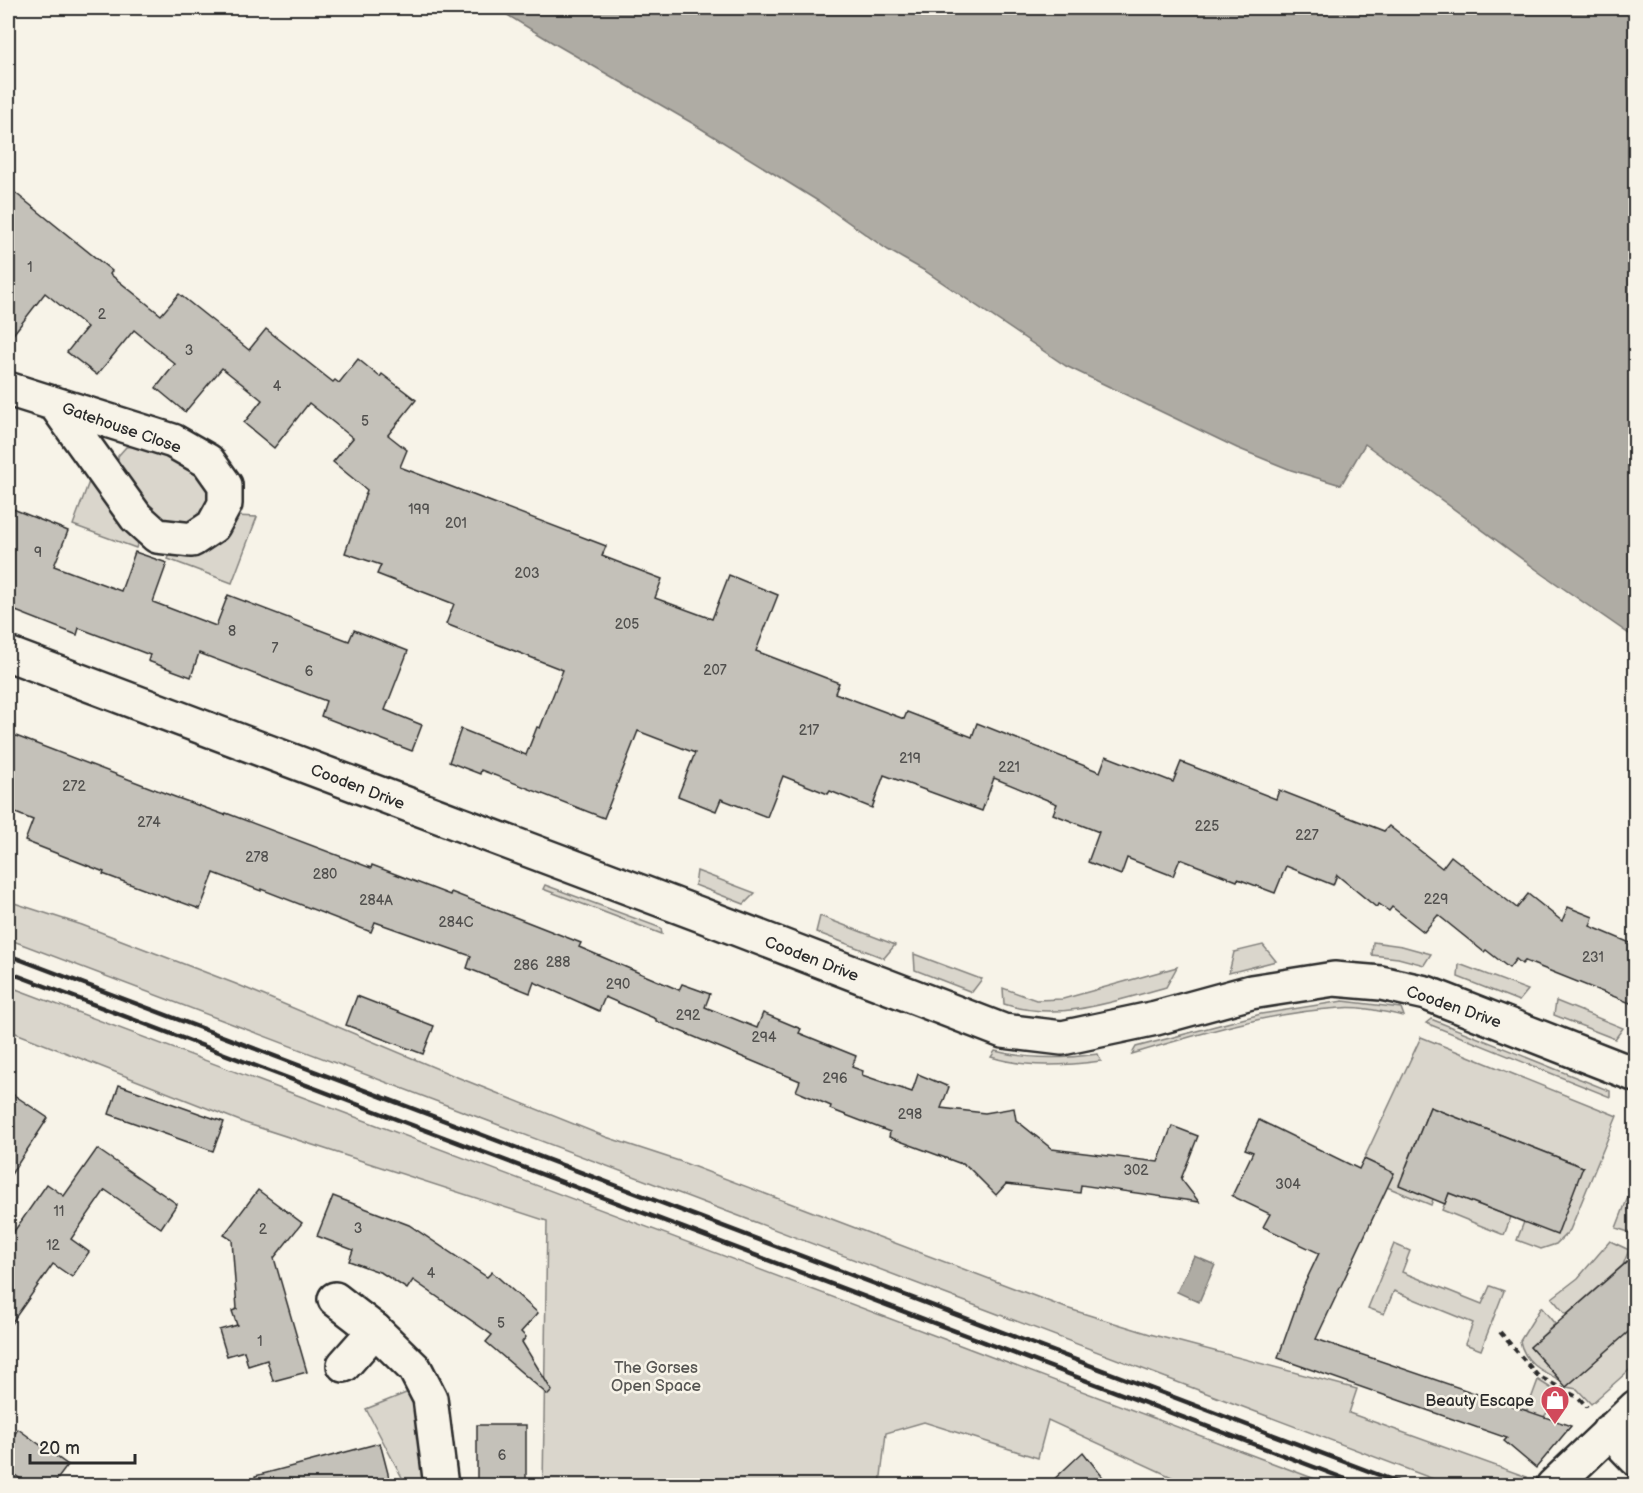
<svg xmlns="http://www.w3.org/2000/svg" width="1643" height="1493" viewBox="0 0 1643 1493" font-family="'Balsamiq Sans',sans-serif">
  <style>
    .green { fill: #dad6cc; stroke: #82807c; stroke-width: 1.5 }
    .water { fill: #afaca4; stroke: #7a7874; stroke-width: 1.5 }
    .building { fill: #c4c1b9; stroke: #2b2b2b; stroke-width: 1.5 }
    .lines { fill: none; stroke-linecap: round; stroke-linejoin: round }
    .minor-casing { stroke: #2b2b2b; stroke-width: 38 }
    .tertiary-casing { stroke: #2b2b2b; stroke-width: 38 }
    .secondary-casing { stroke: #2b2b2b; stroke-width: 38 }
    .path { stroke: #2b2b2b; stroke-width: 4; stroke-dasharray: 6 4.5; stroke-linecap: butt }
    .minor { stroke: #f7f3e8; stroke-width: 33 }
    .tertiary { stroke: #f7f3e8; stroke-width: 33 }
    .secondary { stroke: #f7f3e8; stroke-width: 33 }
    .rail { stroke: #2b2b2b; stroke-width: 4.5 }
    .labels { text-anchor: middle; stroke-width: 5; stroke-linejoin: round; paint-order: stroke }
    .number-label { font-size: 14px; fill: #51504e }
    .street-label { font-size: 16px; fill: #2b2b2b; stroke: #f7f3e8 }
    .park-label { font-size: 16px; fill: #575653; stroke: #f7f3e8 }
    .poi-label { font-size: 16px; fill: #2b2b2b; stroke: #f7f3e8; text-anchor: end }
  </style>
  <rect width="100%" height="100%" fill="#f7f3e8"/>
  <filter id="ink" filterUnits="userSpaceOnUse"><feTurbulence type="fractalNoise" baseFrequency=".0167" numOctaves="2"/><feDisplacementMap in="SourceGraphic" scale="12" xChannelSelector="R" yChannelSelector="G"/><feConvolveMatrix kernelMatrix="1 2 1 2 8 2 1 2 1" color-interpolation-filters="sRGB"/></filter>
  <g filter="url(#ink)">
    <g class="green">
      <polygon points="141,445 197,467 207,483 209,501 202,514 189,523 175,524 163,521 119,470 118,456 126,447"/>
      <polygon points="90,479 140,536 136,548 73,525"/>
      <polygon points="235,516 257,517 232,583 168,559 172,550"/>
      <polygon points="697,871 755,893 744,904 695,885"/>
      <polygon points="545,885 661,928 662,934 543,889"/>
      <polygon points="8,901 82,925 236,984 457,1077 606,1137 679,1161 1066,1308 1150,1334 1357,1389 1349,1413 1527,1477 1519,1485 1449,1485 8,939"/>
      <polygon points="820,916 888,942 895,945 884,958 816,932"/>
      <polygon points="1373,942 1402,946 1431,954 1424,965 1398,958 1372,955"/>
      <polygon points="1263,945 1276,961 1229,973 1234,952"/>
      <polygon points="914,954 978,978 982,979 972,992 915,970"/>
      <polygon points="1459,964 1528,990 1519,1001 1458,977"/>
      <path d="M1177,967L1166,987C1113,1002 1058,1022 1004,1004L1003,988L1036,1000L1063,999Z"/>
      <polygon points="8,986 1331,1485 1189,1485 1048,1420 1038,1458 924,1422 886,1433 880,1485 543,1485 547,1221 245,1123 8,1030"/>
      <path d="M1343,1001L1401,1008L1404,1016C1384,1012 1361,1006 1340,1008C1271,1012 1198,1034 1132,1054L1136,1047L1261,1014Z"/>
      <polygon points="1556,1001 1623,1028 1615,1039 1554,1015"/>
      <polygon points="1431,1019 1610,1091 1610,1097 1426,1023"/>
      <polygon points="1421,1037 1617,1116 1570,1230 1556,1244 1541,1249 1517,1240 1524,1222 1583,1167 1430,1107 1403,1174 1437,1188 1431,1205 1387,1187 1394,1173 1364,1159"/>
      <path d="M995,1051C1029,1060 1063,1059 1098,1054L1101,1061C1064,1066 1027,1068 991,1057Z"/>
      <polygon points="1635,1179 1636,1232 1635,1234 1616,1228"/>
      <polygon points="1449,1193 1511,1217 1504,1235 1442,1210"/>
      <polygon points="1610,1241 1629,1250 1623,1265 1566,1315 1552,1298 1578,1278"/>
      <polygon points="1394,1244 1410,1251 1402,1272 1482,1304 1490,1286 1504,1291 1481,1350 1465,1344 1473,1323 1394,1291 1384,1314 1368,1308"/>
      <path d="M1541,1307L1555,1324L1530,1347L1560,1380C1541,1371 1524,1362 1520,1341Z"/>
      <polygon points="1635,1326 1635,1365 1591,1404 1577,1389 1566,1387"/>
      <polygon points="1538,1380 1562,1395 1526,1438 1520,1409 1527,1410"/>
      <polygon points="411,1391 419,1418 430,1485 406,1485 366,1409"/>
    </g>
    <g class="water">
      <polygon points="496,8 1635,8 1635,638 1544,575 1365,444 1341,485 1291,470 1237,448 1066,366 925,271 888,250 818,201 692,123 555,44"/>
      <polygon points="1194,1256 1215,1265 1199,1302 1177,1292"/>
    </g>
    <g class="building">
      <polygon points="8,187 112,271 110,274 161,315 179,294 249,350 266,329 333,382 335,380 339,383 358,359 380,377 382,374 416,400 388,435 407,450 400,467 606,546 602,556 662,579 655,598 712,619 729,575 778,595 756,651 839,683 835,693 904,719 907,712 972,737 977,723 1100,772 1106,756 1173,782 1181,762 1276,799 1279,790 1384,831 1389,826 1442,868 1451,856 1517,908 1528,894 1562,921 1568,907 1593,917 1590,926 1635,945 1635,1005 1525,961 1522,964 1516,959 1509,968 1486,950 1484,952 1438,915 1424,932 1392,907 1389,911 1379,904 1376,907 1337,875 1333,885 1286,866 1275,893 1238,879 1237,881 1180,859 1173,876 1127,858 1121,875 1088,862 1099,832 1053,814 1057,804 994,778 982,811 884,775 872,808 830,791 828,794 783,776 767,817 721,799 716,811 678,796 695,753 638,731 604,818 481,770 480,774 449,762 461,729 526,755 537,727 540,728 563,670 446,624 454,604 377,574 381,565 345,553 367,490 333,462 353,438 309,403 274,448 244,423 262,400 222,368 185,412 156,388 175,364 134,330 97,375 67,352 87,327 45,293 8,341"/>
      <polygon points="8,507 68,531 54,566 121,591 135,552 167,563 153,602 216,626 228,595 349,641 354,630 408,651 385,710 422,725 412,751 321,716 326,701 199,653 191,677 148,661 150,655 79,628 77,635 8,608"/>
      <polygon points="8,733 175,797 225,815 226,813 371,868 372,865 450,895 451,892 581,943 579,947 679,990 682,984 710,994 705,1007 757,1028 763,1013 801,1029 799,1033 856,1056 852,1067 863,1071 862,1075 912,1092 918,1074 949,1087 941,1108 985,1113 1014,1108 1016,1120 1052,1149 1158,1162 1172,1126 1198,1136 1181,1179 1199,1202 1081,1185 1080,1193 1006,1184 996,1195 967,1166 889,1137 890,1132 830,1109 831,1106 796,1091 800,1081 656,1021 656,1019 605,997 599,1011 534,982 530,993 467,968 471,956 375,922 371,932 261,889 261,891 214,873 200,909 178,901 178,902 103,874 104,872 25,841 33,820 8,810"/>
      <polygon points="357,996 434,1026 423,1054 346,1025"/>
      <polygon points="119,1085 224,1122 213,1151 109,1114"/>
      <polygon points="8,1091 48,1118 8,1179"/>
      <polygon points="1430,1107 1583,1167 1557,1235 1449,1193 1445,1204 1399,1185"/>
      <polygon points="1259,1120 1359,1169 1364,1159 1394,1173 1316,1339 1571,1426 1536,1468 1504,1441 1507,1438 1278,1358 1303,1287 1319,1253 1263,1227 1270,1214 1232,1196 1253,1152 1245,1149"/>
      <polygon points="97,1149 177,1204 161,1228 105,1190 71,1239 89,1252 72,1277 53,1264 8,1328 8,1240 47,1184 64,1196"/>
      <polygon points="258,1190 302,1223 274,1258 307,1372 273,1381 267,1360 248,1366 244,1351 227,1356 219,1330 237,1325 232,1311 237,1309 232,1240 224,1235"/>
      <polygon points="333,1196 409,1225 487,1277 492,1272 538,1313 521,1332 526,1337 522,1342 552,1391 548,1395 486,1342 492,1335 413,1280 407,1289 382,1273 349,1261 353,1250 317,1236"/>
      <polygon points="1635,1255 1635,1326 1566,1387 1530,1347"/>
      <rect x="477" y="1425" width="49" height="60"/>
      <polygon points="18,1429 68,1465 53,1485 29,1485 8,1470 8,1444"/>
      <polygon points="380,1443 391,1485 256,1485 255,1476"/>
      <polygon points="1083,1452 1109,1485 1048,1485"/>
    </g>
    <g class="lines">
      <g class="minor-casing">
        <g id="minor">
          <polyline points="8,390 11,390 173,441 208,461 225,485 225,504 213,526 192,540 157,536 136,517 55,404"/>
          <polyline points="335,1299 375,1330 415,1369 430,1398 441,1486"/>
          <polyline points="344,1365 375,1330"/>
        </g>
      </g>
      <g class="tertiary-casing">
        <polyline id="tertiary" points="1609,1431 1636,1459"/>
      </g>
      <g class="secondary-casing">
        <g id="secondary">
          <polyline points="8,654 699,914 1003,1031 1062,1038 1156,1018 1251,992 1334,979 1381,983 1426,993 1636,1075"/>
          <polyline points="1553,1486 1636,1407"/>
        </g>
      </g>
      <polyline class="path" points="1500,1332 1538,1376 1579,1398 1587,1407"/>
      <use href="#minor" class="minor"/>
      <use href="#tertiary" class="tertiary"/>
      <use href="#secondary" class="secondary"/>
      <g class="rail">
        <polyline points="8,955 1408,1486"/>
        <polyline points="8,972 1364,1486"/>
      </g>
    </g>
  </g>
  <defs>
    <g id="shop-pin" transform="scale(1.5)"><path d="M0 17L-7.5 6A9.5 9.5 0 1 1 7.5 6Z" fill="#d1495b" stroke="#f7f3e8"/><path d="M-5-2.5h2.3a2.7 3.5 0 0 1 5.4 0H5L5.5 6h-11ZM-1.5-2.5h3a1.5 2.3 0 0 0-3 0Z" fill="#fff"/></g>
  </defs>
  <g fill-rule="evenodd">
    <use href="#shop-pin" x="1555" y="1400"/>
  </g>
  <g class="labels">
    <g class="number-label">
      <text x="30" y="272">1</text>
      <text x="102" y="319">2</text>
      <text x="189" y="355">3</text>
      <text x="277" y="391">4</text>
      <text x="365" y="426">5</text>
      <text x="419" y="514">199</text>
      <text x="456" y="528">201</text>
      <text x="38" y="557">9</text>
      <text x="527" y="578">203</text>
      <text x="627" y="629">205</text>
      <text x="232" y="636">8</text>
      <text x="275" y="653">7</text>
      <text x="715" y="675">207</text>
      <text x="309" y="676">6</text>
      <text x="809" y="735">217</text>
      <text x="910" y="763">219</text>
      <text x="1009" y="772">221</text>
      <text x="74" y="791">272</text>
      <text x="149" y="827">274</text>
      <text x="1207" y="831">225</text>
      <text x="1307" y="840">227</text>
      <text x="257" y="862">278</text>
      <text x="325" y="879">280</text>
      <text x="1436" y="904">229</text>
      <text x="376" y="905">284A</text>
      <text x="456" y="927">284C</text>
      <text x="1593" y="962">231</text>
      <text x="558" y="967">288</text>
      <text x="526" y="970">286</text>
      <text x="618" y="989">290</text>
      <text x="688" y="1020">292</text>
      <text x="764" y="1042">294</text>
      <text x="835" y="1083">296</text>
      <text x="910" y="1119">298</text>
      <text x="1136" y="1175">302</text>
      <text x="1288" y="1189">304</text>
      <text x="59" y="1216">11</text>
      <text x="358" y="1233">3</text>
      <text x="263" y="1234">2</text>
      <text x="53" y="1250">12</text>
      <text x="431" y="1278">4</text>
      <text x="501" y="1328">5</text>
      <text x="260" y="1346">1</text>
      <text x="502" y="1460">6</text>
    </g>
    <g class="street-label">
      <text transform="translate(122 427) rotate(19)" y="6">Gatehouse Close</text>
      <text transform="translate(358 786) rotate(21)" y="6">Cooden Drive</text>
      <text transform="translate(812 958) rotate(21)" y="6">Cooden Drive</text>
      <text transform="translate(1454 1006) rotate(19)" y="6">Cooden Drive</text>
    </g>
    <g class="park-label">
      <text x="656" y="1373">The Gorses<tspan x="656" dy="18">Open Space</tspan></text>
    </g>
    <g class="poi-label">
      <text x="1534" y="1406">Beauty Escape</text>
    </g>
  </g>
  <rect width="1643" height="1493" fill="none" stroke="#f7f3e8" stroke-width="30"/>
  <rect x="15" y="15" width="1613" height="1463" fill="none" stroke="#2b2b2b" stroke-width="2" filter="url(#ink)"/>
  <path d="M30 1454v9h105v-9" fill="none" stroke="#2b2b2b" stroke-width="3"/>
  <text x="39" y="1454" font-size="18" fill="#2b2b2b" stroke="#f7f3e8" stroke-width="4.5" paint-order="stroke">20 m</text>
</svg>
